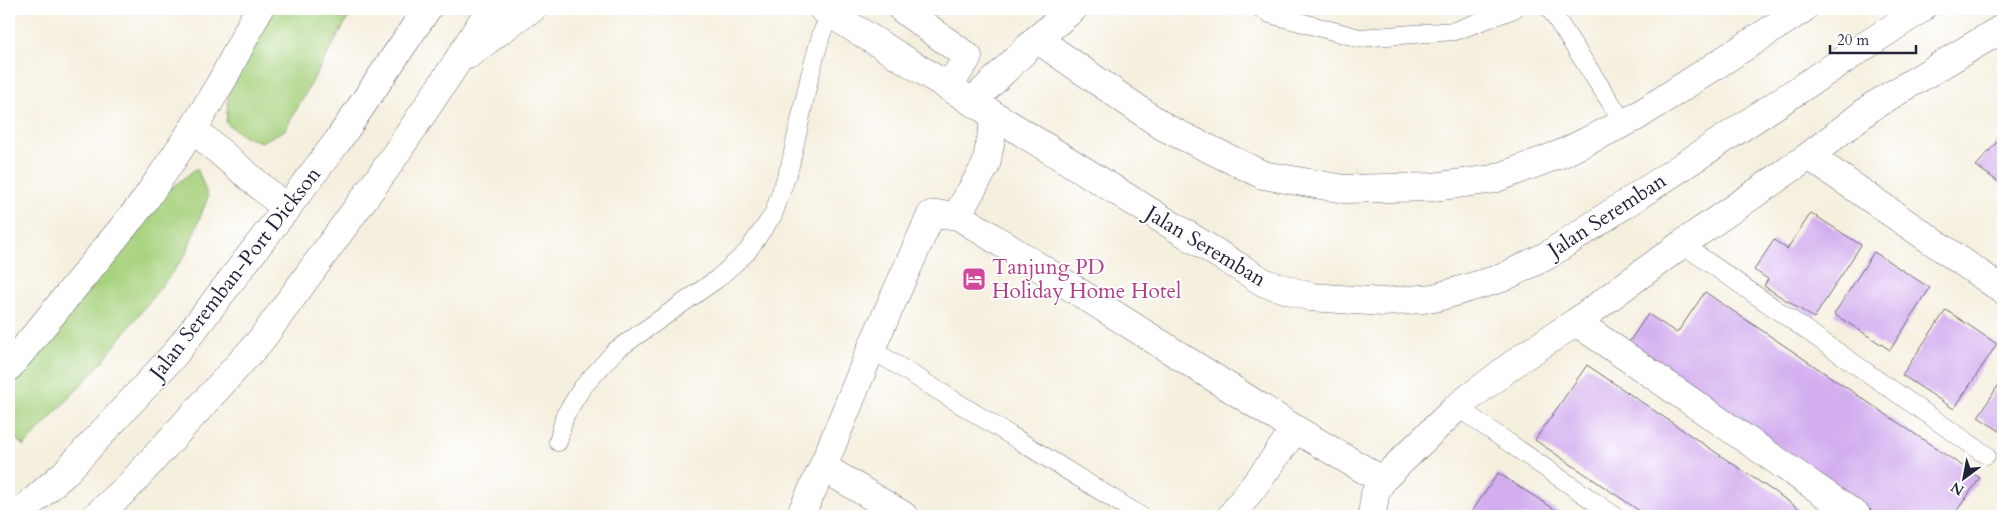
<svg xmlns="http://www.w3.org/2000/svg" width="2012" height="525" viewBox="0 0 2012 525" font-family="Cardo,serif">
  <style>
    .green { fill: #a7d27e; stroke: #647a5c }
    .building { fill: #d3aeef }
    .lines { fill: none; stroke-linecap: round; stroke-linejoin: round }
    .lane-casing { stroke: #6c6a74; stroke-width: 19 }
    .street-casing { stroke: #6c6a74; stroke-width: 29 }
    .secondary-casing { stroke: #6c6a74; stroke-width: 29 }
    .primary-casing { stroke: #6c6a74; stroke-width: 29 }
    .highway-casing { stroke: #6c6a74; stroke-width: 29 }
    .lane { stroke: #fff; stroke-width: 18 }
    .street { stroke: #fff; stroke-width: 28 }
    .secondary { stroke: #fff; stroke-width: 28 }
    .primary { stroke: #fff; stroke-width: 28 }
    .highway { stroke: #fff; stroke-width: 28 }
    .labels { text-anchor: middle; stroke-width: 4; stroke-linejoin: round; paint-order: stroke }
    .street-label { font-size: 21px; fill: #22223b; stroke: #fff }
    .hotel-label { font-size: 21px; fill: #b23c85; stroke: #fff; text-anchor: start }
  </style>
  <rect width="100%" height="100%" fill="#fff"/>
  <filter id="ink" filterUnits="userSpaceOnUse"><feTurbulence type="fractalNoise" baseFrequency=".02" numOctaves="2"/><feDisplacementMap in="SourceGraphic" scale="10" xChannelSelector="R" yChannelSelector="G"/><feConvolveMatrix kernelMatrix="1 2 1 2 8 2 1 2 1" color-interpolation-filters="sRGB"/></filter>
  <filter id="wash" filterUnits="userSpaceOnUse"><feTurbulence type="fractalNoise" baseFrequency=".0096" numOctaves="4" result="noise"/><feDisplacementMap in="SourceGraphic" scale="20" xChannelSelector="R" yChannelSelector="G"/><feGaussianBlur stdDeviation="1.12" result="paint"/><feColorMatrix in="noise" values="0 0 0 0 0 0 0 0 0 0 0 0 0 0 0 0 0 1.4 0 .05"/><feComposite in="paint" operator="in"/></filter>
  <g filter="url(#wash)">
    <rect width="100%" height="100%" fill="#f5efde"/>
    <g class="green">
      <polygon points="271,9 353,9 285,130 261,142 243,136 226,123 229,90"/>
      <polygon points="197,168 208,197 185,256 97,368 24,446 9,433 9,390 110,264 162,195"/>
    </g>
    <g id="blocks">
      <g class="building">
        <polygon points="2003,135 2003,185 1976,166"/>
        <polygon points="1811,213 1861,245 1814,318 1764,286 1768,279 1754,270 1774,240 1787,249"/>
        <polygon points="1874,252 1930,288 1890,350 1834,314"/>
        <polygon points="1705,292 1980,478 1953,516 1880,516 1627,345 1648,314 1677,333"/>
        <polygon points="1946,310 1997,344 1954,409 1902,375"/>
        <polygon points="1587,365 1696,439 1810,516 1647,516 1535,440"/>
        <polygon points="2003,378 2003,433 1978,417"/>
        <polygon points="1498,473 1565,516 1469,516"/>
      </g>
    </g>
  </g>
  <g filter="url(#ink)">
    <use href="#blocks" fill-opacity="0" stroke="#6c6a74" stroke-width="1"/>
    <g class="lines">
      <g class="lane-casing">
        <g id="lane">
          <polyline points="1261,9 1270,14 1359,38 1455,31 1514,9"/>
          <polyline points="1550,9 1624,123"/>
          <polyline points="1682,244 1986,455"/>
          <polyline points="871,349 1141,516"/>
          <polyline points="1457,407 1615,516"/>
          <polyline points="558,442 565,415 582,388 615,351 717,279 747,252 773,215 790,166 810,75 822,32 831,14"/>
        </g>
      </g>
      <g class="street-casing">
        <g id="street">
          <polyline points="902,9 968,57 948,87"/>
          <polyline points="1037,39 1164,127 1263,175 1344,189 1433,187 1494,179 1563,153 1636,117 1803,9"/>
          <polyline points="972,102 1037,39 1073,9"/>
          <polyline points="1809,156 2003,290"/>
          <polyline points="957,215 986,165 995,117"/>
          <polyline points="1576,322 1857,516"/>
          <polyline points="823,467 904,516"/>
          <polyline points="800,516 823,467 871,349 931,215 957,215 1295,429 1382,480"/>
          <polyline points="1231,516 1266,470 1295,429"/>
          <polyline points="1372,516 1375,494 1382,480 1457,407 1520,359 1576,322 1682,244 1809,156 1873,106 2003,28"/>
        </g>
      </g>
      <g class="secondary-casing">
        <polyline id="secondary" points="9,367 143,203 193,129 223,79 259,9"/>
      </g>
      <g class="primary-casing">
        <polyline id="primary" points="823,9 1265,283 1311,297 1383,302 1434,298 1502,278 1548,255 1921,9"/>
      </g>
      <g class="highway-casing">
        <g id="highway">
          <polyline points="468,55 521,15 532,9"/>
          <polyline points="193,129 287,209"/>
          <polyline points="16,516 64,474 174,355 337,142 427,9"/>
          <polyline points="96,516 127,488 261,340 387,167 455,65 490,9"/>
        </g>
      </g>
      <use href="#lane" class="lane"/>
      <use href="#street" class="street"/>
      <use href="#secondary" class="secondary"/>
      <use href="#primary" class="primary"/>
      <use href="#highway" class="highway"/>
    </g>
  </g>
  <defs>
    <g id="hotel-square" transform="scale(1.25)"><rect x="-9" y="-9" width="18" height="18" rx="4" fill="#d1479c" stroke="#fff"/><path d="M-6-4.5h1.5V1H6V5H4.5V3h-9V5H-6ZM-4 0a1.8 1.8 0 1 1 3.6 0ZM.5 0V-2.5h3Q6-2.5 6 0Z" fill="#fff"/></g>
  </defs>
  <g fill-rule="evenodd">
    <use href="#hotel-square" x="974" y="279"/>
  </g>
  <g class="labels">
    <g class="street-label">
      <text transform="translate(1607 215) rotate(-33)" y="7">Jalan Seremban</text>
      <text transform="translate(1206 246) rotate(31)" y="7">Jalan Seremban</text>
      <text transform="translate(235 273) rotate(-52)" y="7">Jalan Seremban-Port Dickson</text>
    </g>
    <g class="hotel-label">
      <text x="992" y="274">Tanjung PD<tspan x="992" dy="24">Holiday Home Hotel</tspan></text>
    </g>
  </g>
  <rect width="2012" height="525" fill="none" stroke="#fff" stroke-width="30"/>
  <g transform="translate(1964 478) rotate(212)" stroke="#ffffff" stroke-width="4" paint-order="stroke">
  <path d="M0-4L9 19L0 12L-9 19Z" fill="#22223b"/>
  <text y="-8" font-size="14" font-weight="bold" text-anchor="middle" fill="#22223b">N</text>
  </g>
  <path d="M1830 45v8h86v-8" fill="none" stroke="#22223b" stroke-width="2.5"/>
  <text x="1837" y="45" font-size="15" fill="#22223b" stroke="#ffffff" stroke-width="4" paint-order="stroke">20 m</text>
</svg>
